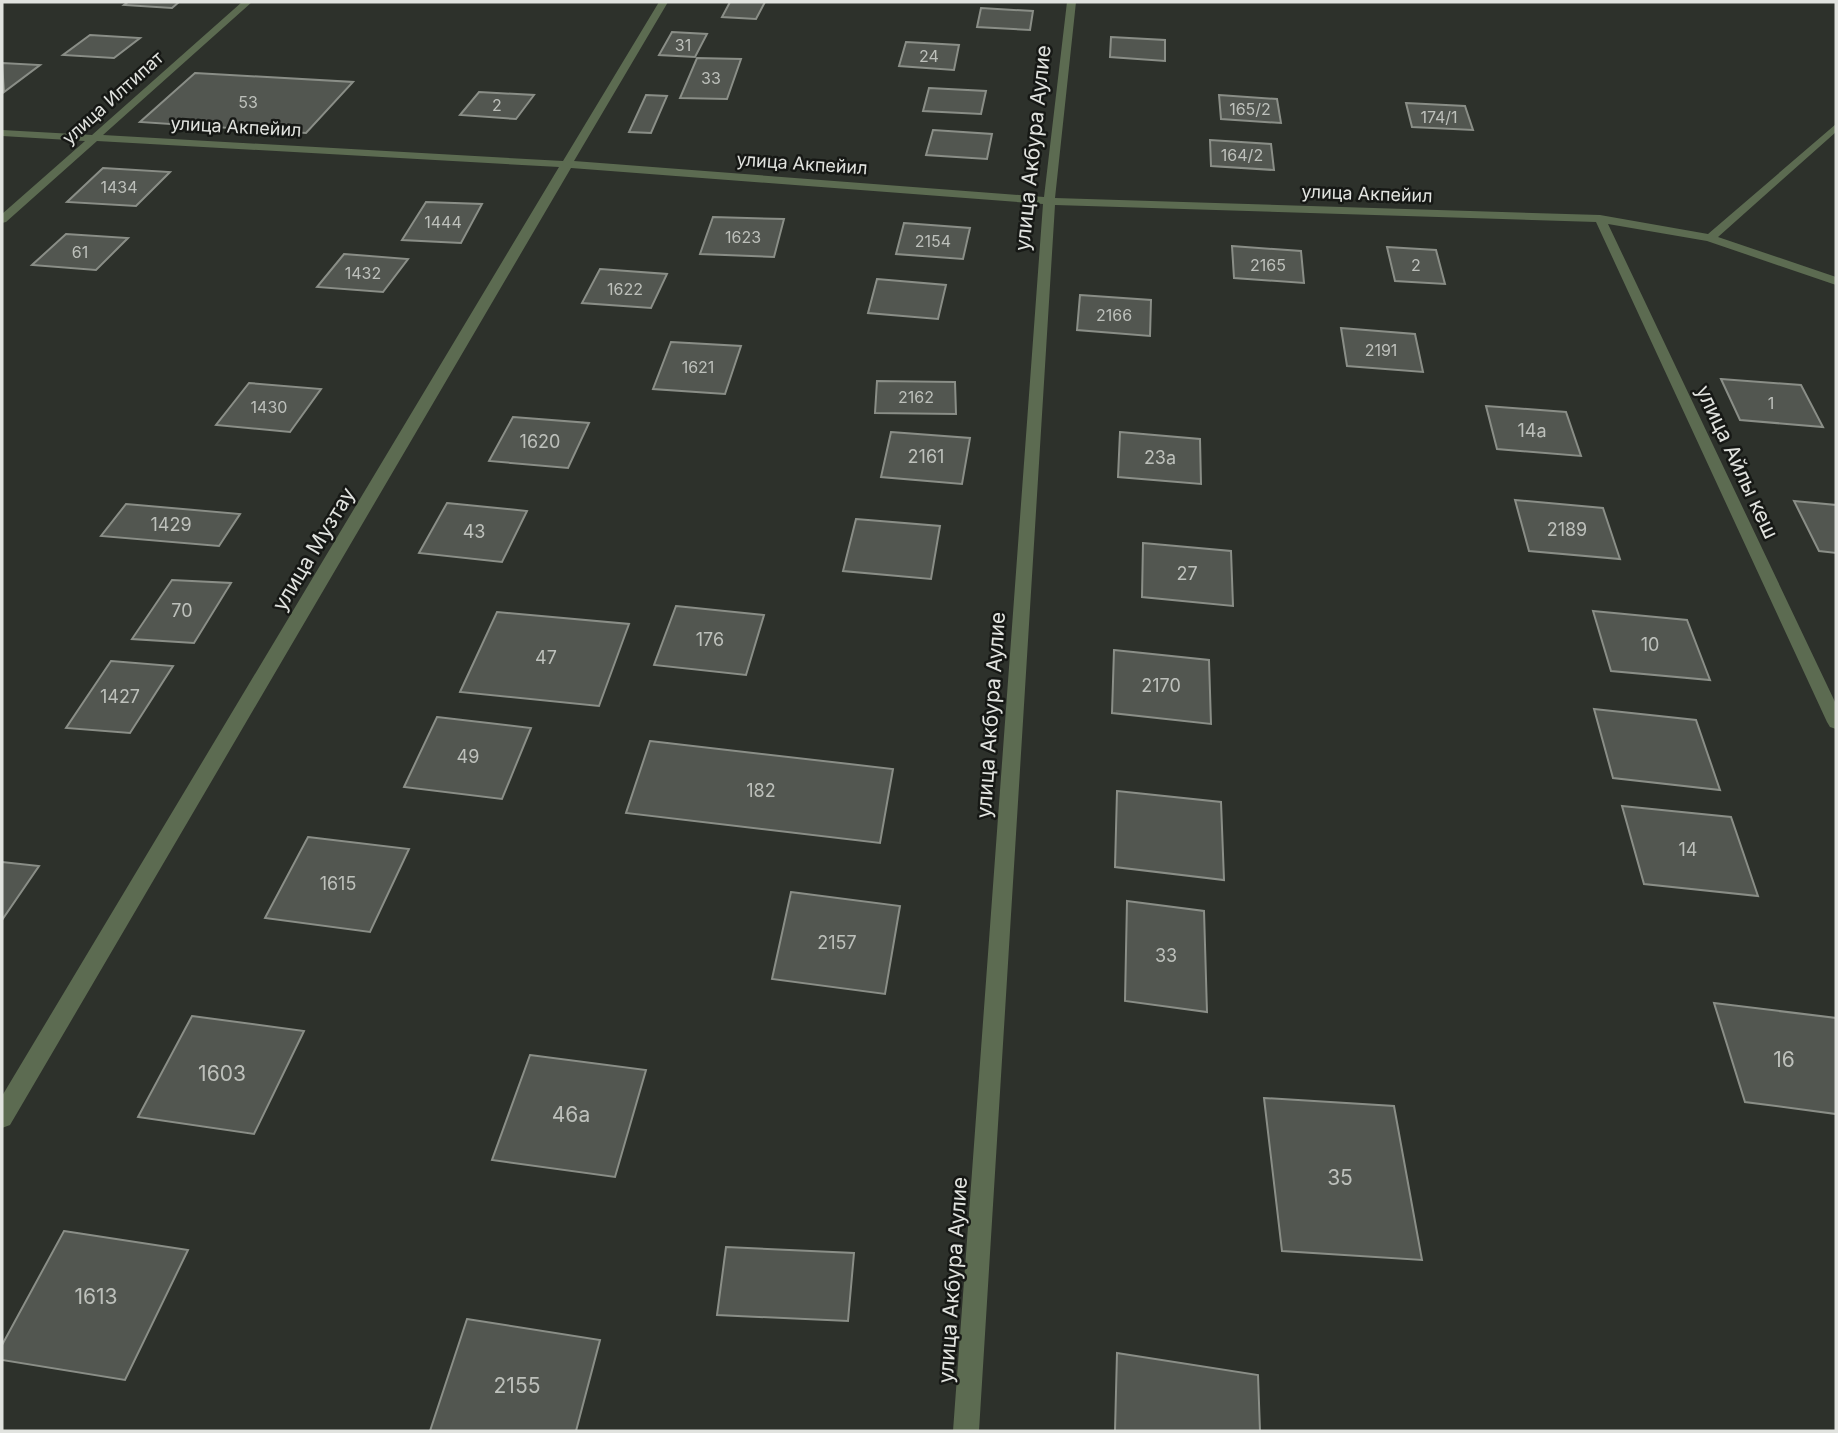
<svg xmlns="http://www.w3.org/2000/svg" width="1838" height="1433" viewBox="0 0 1838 1433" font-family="Inter,sans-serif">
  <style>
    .building { fill: #525650; stroke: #8a8e87; stroke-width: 2 }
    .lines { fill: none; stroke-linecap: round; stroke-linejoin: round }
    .street { fill: #5c6b51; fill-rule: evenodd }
    .labels { text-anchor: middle; stroke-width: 5; stroke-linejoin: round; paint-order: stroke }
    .far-number-label { font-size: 16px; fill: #bdc0bb }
    .far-street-label { font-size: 18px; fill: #e1e3df; stroke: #161815 }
    .number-label { font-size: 18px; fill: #bdc0bb }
    .street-label { font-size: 21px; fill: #e1e3df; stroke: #161815 }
    .near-number-label { font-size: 21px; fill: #bdc0bb }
  </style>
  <rect width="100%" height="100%" fill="#2d312b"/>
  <g class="building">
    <polygon points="128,2 179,2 172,8 124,5"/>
    <polygon points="730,2 765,2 756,19 722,17"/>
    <polygon points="981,8 1033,11 1030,30 977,27"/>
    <polygon points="672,32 707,34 695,57 659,55"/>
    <polygon points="90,35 140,38 114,58 63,55"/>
    <polygon points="1111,37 1165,40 1165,61 1110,57"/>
    <polygon points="906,42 959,45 954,70 899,66"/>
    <polygon points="697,58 741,59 727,99 680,98"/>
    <polygon points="2,63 40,65 4,92"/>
    <polygon points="195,73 353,82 306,133 140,122"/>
    <polygon points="929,88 986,91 981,114 923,111"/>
    <polygon points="479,92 534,95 516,119 460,115"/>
    <polygon points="646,95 667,96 651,133 629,132"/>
    <polygon points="1219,95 1277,99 1281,123 1221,119"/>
    <polygon points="1406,103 1465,106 1473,130 1412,127"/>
    <polygon points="933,130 992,134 987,159 926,155"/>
    <polygon points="1210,140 1271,144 1274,170 1211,166"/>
    <polygon points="103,168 170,172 136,206 67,202"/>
    <polygon points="426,202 482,204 461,243 402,240"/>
    <polygon points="713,217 784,219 774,257 700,254"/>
    <polygon points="904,223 970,228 963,259 896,254"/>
    <polygon points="66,234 128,238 96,270 32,265"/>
    <polygon points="1232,246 1301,251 1304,283 1234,278"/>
    <polygon points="1387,247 1436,250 1445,284 1395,281"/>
    <polygon points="344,254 408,259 383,292 317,287"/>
    <polygon points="600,269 667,274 651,308 582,303"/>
    <polygon points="877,279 946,285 938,319 868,313"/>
    <polygon points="1080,295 1151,300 1150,336 1077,330"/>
    <polygon points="1341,328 1415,334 1423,372 1347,366"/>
    <polygon points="671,342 741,346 725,394 653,389"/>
    <polygon points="1721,379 1801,385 1823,427 1740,420"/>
    <polygon points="877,381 955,382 956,414 875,413"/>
    <polygon points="249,383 321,389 290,432 216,425"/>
    <polygon points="1486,406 1566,412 1581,456 1497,449"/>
    <polygon points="513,417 589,423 568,468 489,461"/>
    <polygon points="891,432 970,438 962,484 881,477"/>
    <polygon points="1120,432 1200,439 1201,484 1118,477"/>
    <polygon points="1515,500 1603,508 1620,559 1529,551"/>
    <polygon points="1794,501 1836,505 1836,553 1819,551"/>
    <polygon points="447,503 527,511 502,562 419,553"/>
    <polygon points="126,504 240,514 219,546 101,536"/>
    <polygon points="856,519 940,526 931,579 843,571"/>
    <polygon points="1143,543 1231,551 1233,606 1142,597"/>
    <polygon points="172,580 231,583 194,643 132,639"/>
    <polygon points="676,606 764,615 746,675 654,665"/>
    <polygon points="1593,611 1687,620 1710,680 1611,671"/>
    <polygon points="497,612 629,624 599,706 460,692"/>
    <polygon points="1114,650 1209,660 1211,724 1112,713"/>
    <polygon points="111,661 173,666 130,733 66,728"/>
    <polygon points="1594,709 1696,720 1720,790 1613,778"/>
    <polygon points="437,717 531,728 502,799 404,787"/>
    <polygon points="650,741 893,769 880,843 626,813"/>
    <polygon points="1117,791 1221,802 1224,880 1115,867"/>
    <polygon points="1622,806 1731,817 1758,896 1644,884"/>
    <polygon points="308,837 409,849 370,932 265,918"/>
    <polygon points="2,862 39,866 2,920"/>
    <polygon points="791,892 900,906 885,994 772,979"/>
    <polygon points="1127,901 1204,911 1207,1012 1125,1001"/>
    <polygon points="1714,1003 1836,1018 1836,1114 1745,1102"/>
    <polygon points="192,1016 304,1031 254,1134 138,1117"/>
    <polygon points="530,1055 646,1070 615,1177 492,1160"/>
    <polygon points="1264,1098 1394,1106 1422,1260 1282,1251"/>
    <polygon points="64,1231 188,1250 125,1380 2,1360 2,1345"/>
    <polygon points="726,1247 854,1253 848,1321 717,1315"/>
    <polygon points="467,1319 600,1340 576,1431 430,1431"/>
    <polygon points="1117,1353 1258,1375 1260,1431 1115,1431"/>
  </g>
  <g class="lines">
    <polygon class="street" points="242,2 252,2 103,135 563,161 659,2 668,2 574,161 1044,197 1067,2 1076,2 1055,198 1600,215 1708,234 1836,124 1836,132 1718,237 1836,277 1836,285 1707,241 1608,224 1836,704 1836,729 1830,727 1827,722 1596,222 1055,205 979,1431 953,1431 1043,204 571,168 10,1125 2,1128 2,1096 559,167 97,141 6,222 2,223 2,214 85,141 2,136 2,130 92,135"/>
  </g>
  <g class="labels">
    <g class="far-number-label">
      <text x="683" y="51">31</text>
      <text x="929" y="62">24</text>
      <text x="711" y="84">33</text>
      <text x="248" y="108">53</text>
      <text x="497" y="111">2</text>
      <text x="1250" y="115">165/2</text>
      <text x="1439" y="123">174/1</text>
      <text x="1242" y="161">164/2</text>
      <text x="119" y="193">1434</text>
      <text x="443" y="228">1444</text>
      <text x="743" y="243">1623</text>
      <text x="933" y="247">2154</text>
      <text x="80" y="258">61</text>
      <text x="1268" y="271">2165</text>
      <text x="1416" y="271">2</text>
      <text x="363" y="279">1432</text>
      <text x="625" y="295">1622</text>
      <text x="1114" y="321">2166</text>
      <text x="1381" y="356">2191</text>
      <text x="698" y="373">1621</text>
      <text x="916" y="403">2162</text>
      <text x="1771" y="409">1</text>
      <text x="269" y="413">1430</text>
    </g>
    <g class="far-street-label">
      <text transform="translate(113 98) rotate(-42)" y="6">улица Илтипат</text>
      <text transform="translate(236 127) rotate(3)" y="6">улица Акпейил</text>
      <text transform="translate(802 164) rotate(4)" y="6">улица Акпейил</text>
      <text transform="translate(1367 194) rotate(2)" y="6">улица Акпейил</text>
    </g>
    <g class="number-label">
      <text x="1532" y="437">14а</text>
      <text x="540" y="448">1620</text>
      <text x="926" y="463">2161</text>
      <text x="1160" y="464">23а</text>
      <text x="171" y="531">1429</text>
      <text x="1567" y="536">2189</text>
      <text x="474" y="538">43</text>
      <text x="1187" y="580">27</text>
      <text x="182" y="617">70</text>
      <text x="710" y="646">176</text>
      <text x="1650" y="651">10</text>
      <text x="546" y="664">47</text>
      <text x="1161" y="692">2170</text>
      <text x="120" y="703">1427</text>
      <text x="468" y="763">49</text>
      <text x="761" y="797">182</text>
      <text x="1688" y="856">14</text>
      <text x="338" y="890">1615</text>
      <text x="837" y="949">2157</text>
      <text x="1166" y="962">33</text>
    </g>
    <g class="street-label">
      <text transform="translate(1033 148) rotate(-84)" y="7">улица Акбура Аулие</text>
      <text transform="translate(1737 462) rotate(65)" y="7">улица Айлы кеш</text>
      <text transform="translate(314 549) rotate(-59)" y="7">улица Музтау</text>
      <text transform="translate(991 715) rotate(-86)" y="7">улица Акбура Аулие</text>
      <text transform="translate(953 1280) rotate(-86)" y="7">улица Акбура Аулие</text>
    </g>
    <g class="near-number-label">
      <text x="1784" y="1067">16</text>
      <text x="222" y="1081">1603</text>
      <text x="571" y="1122">46а</text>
      <text x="1340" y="1185">35</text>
      <text x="96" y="1304">1613</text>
      <text x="517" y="1393">2155</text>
    </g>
  </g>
  <rect width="1838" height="1433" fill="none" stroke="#e1e3df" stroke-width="7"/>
</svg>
